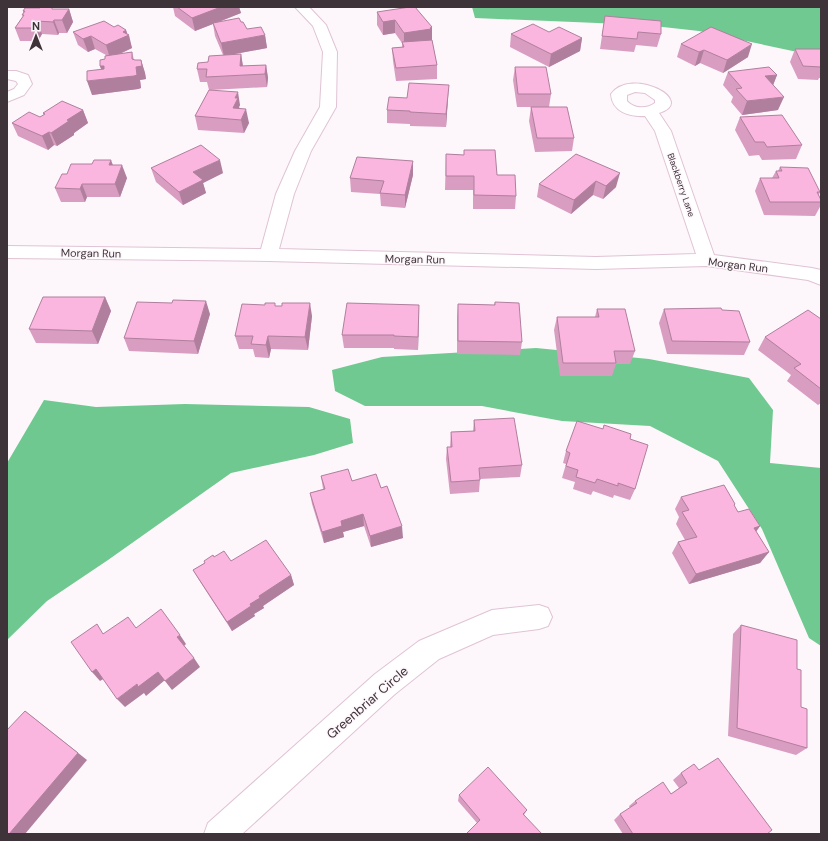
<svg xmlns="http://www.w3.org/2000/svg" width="828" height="841" viewBox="0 0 828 841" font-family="'DM Sans',sans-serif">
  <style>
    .forest { fill: #6fc990 }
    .water { fill: #6ec88f }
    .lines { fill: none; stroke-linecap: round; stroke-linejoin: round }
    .street-casing { stroke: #e0c3d4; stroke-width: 2 }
    .street { fill: #fff; fill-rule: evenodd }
    .wall { fill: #d89dc1 }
    .shaded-wall { fill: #b07f9d }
    .building { fill: #fbb6e0; stroke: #b07f9d }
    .labels { text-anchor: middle; stroke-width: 3; stroke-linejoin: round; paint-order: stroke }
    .far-street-label { font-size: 9px; fill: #3f333a; stroke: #fdf7fb }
    .street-label { font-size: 11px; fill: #3f333a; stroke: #fdf7fb }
    .near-street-label { font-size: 13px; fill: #3f333a; stroke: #fdf7fb }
  </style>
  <rect width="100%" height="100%" fill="#fdf7fb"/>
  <g class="forest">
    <polygon points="472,7 821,7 821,57 699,31 645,25 475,18"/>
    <polygon points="536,348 649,359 749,378 773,410 770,463 821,468 821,646 809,638 762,529 718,461 650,426 562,421 482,406 365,406 335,391 332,370 382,357"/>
  </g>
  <polygon class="water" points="44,400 96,407 185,404 309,407 350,419 353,443 314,455 231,473 108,560 47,601 7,640 7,463"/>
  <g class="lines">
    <g class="street-casing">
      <g id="street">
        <path d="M295,7H309L326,25L337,52L336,107L311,151L294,194L279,249L596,257L696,254L655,131L645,116C630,117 612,112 611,94C631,66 698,101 659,113L671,131L714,255L812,268L821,270V285L808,280L707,266L596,269L268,261L7,258V246L261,249L276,194L295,151L320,107L323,52L313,26ZM635,92L645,93L655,100V103C647,109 634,109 627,101V95Z"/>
        <polygon points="7,71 16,71 28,75 32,84 24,95 7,102 7,92 14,89 18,84 16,81 7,79"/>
        <polygon points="539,605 548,608 552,617 548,626 539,629 493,635 439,659 395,694 242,834 204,834 208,823 375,674 419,641 492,610"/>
      </g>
    </g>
    <use href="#street" class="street"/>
  </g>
  <g class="wall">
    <polygon points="173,7 239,7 241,13 219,22 241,22 247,29 265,35 267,48 229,55 241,54 243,66 266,65 268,78 267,87 211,90 240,105 239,107 240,109 249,123 244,133 198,130 195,116 209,90 207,82 200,82 197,69 208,62 223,55 215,36 213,24 195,31 175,16"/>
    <polygon points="55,9 69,9 73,22 67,33 59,33 58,35 42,34 38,41 20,41 15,28 23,16 22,15 23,13 23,11"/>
    <polygon points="377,12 432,27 432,40 437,65 437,79 396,81 393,61 392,48 402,47 402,43 395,33 383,35 377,25"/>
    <polygon points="605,16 661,34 657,47 636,45 634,52 600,49"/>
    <polygon points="114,27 126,30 132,48 120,54 132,52 134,60 141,60 145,73 146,79 140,80 141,88 138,89 92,95 101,69 100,66 105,59 106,55 95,49 88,52 78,45 73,32"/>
    <polygon points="549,32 582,38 580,51 549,67 510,47 511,34"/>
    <polygon points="681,44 748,57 723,73 700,63 695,66 677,57"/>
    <polygon points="795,49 821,49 821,78 819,78 818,80 798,79 790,62"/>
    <polygon points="515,67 551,94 549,107 574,138 572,151 535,152 529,121 531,107 542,107 517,107 513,80"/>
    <polygon points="728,72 777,75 773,85 778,110 742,115 731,102 733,97 723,85"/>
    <polygon points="407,98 448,98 446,127 410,126 410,124 387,123 387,110"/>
    <polygon points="83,110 88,123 74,133 74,135 57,146 54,145 48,150 18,136 12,123 40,117 44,115 43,113"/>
    <polygon points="740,117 802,145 796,159 762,160 759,155 749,156 735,130"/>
    <polygon points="464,150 497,175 516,196 515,209 473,209 473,190 445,190 446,154 464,155"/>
    <polygon points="576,154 616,187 603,199 593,195 571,214 537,197 539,184"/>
    <polygon points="113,165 127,178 120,197 87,197 85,202 61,202 55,188 67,174"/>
    <polygon points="780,167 820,192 819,195 821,200 821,205 815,216 764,215 755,191 760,178 772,178 776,171 778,171"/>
    <polygon points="151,168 223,173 203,183 206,193 183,205 156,182"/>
    <polygon points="413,175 405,208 381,206 380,194 351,192 350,178"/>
    <polygon points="105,297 111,311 98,344 36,343 29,329"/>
    <polygon points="495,302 522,342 520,355 457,354 457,317 458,304 494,305"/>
    <polygon points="265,305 276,306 312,316 308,350 271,349 269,358 255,357 253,349 239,349 235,336"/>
    <polygon points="419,305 418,350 394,349 394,348 344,348 342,335"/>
    <polygon points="597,309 635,351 630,364 616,364 612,376 560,376 554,330 557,317 595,317"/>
    <polygon points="664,309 722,310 750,342 744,355 667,354 659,323"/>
    <polygon points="210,314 198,354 129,351 124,338"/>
    <polygon points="821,319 821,403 818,405 787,381 791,375 758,350 765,337"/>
    <polygon points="474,420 522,465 520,477 480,479 479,492 450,494 446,459 447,447 450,447 451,432 473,431"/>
    <polygon points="630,439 635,489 630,500 614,495 613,498 593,491 591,495 573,489 575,482 562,478 566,464 563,463 566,451"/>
    <polygon points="321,476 352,481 381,488 403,538 371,547 364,526 343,532 344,537 324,543 312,504 310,493 323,489"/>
    <polygon points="681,497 735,504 734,506 738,512 760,526 756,532 769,552 760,563 689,584 672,553 678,542 685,540 676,524 679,517 675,509"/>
    <polygon points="214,557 291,575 294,585 263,606 264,608 254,614 255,616 232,631 199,580 193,570"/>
    <polygon points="741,625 797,669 801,707 807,748 796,755 728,736 733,634"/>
    <polygon points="699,770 767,834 623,834 614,820 620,814 630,808 629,806 635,801 671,794 679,788 673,780 681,773"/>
    <polygon points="459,795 527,810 524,815 477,823 458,801"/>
  </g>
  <g class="shaded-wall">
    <polygon points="221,7 239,7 241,13 195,31 192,18"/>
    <polygon points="69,9 73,22 67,33 62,20"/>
    <polygon points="54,20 59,33 58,35 53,22"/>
    <polygon points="395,20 395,33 383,35 383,22"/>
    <polygon points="37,21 42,34 38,41 33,28"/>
    <polygon points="432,27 432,40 404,45 404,33"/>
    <polygon points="126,30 128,36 129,35 132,48 110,58 106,45 123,32"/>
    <polygon points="265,35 267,48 224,56 221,43"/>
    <polygon points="91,36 95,49 88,52 83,39"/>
    <polygon points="582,38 580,51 549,67 551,54"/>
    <polygon points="752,44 748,57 723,73 727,60"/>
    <polygon points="704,50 700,63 695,66 699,52"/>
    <polygon points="241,54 243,67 240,66"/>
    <polygon points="141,60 145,73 146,79 140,80 141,88 138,89 92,95 87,81 105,79 100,66 104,66 136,67"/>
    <polygon points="266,65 268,78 267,87 265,74"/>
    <polygon points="777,75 772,88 765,76"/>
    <polygon points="449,85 448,98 446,127 446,114"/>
    <polygon points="238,92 240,105 239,107 240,111 233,108 235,98"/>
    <polygon points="784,97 778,110 742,115 747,101"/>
    <polygon points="246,109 249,123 244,133 241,120"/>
    <polygon points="83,110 88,123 74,133 74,135 57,146 51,133 67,120"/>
    <polygon points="49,132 54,145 48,150 42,136"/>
    <polygon points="111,160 116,173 109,165"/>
    <polygon points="220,160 223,173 203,183 206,193 183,205 179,192 193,172"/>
    <polygon points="413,161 413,175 405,208 405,195"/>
    <polygon points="122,165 127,178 120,197 115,184"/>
    <polygon points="620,173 616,187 603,199 606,186"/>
    <polygon points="596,181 593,195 571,214 574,200"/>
    <polygon points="82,184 87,197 85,202 80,189"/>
    <polygon points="105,297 111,311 98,344 92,331"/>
    <polygon points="206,301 210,314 198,354 194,341"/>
    <polygon points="310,303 312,316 308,350 305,337"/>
    <polygon points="419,305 419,318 418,350 418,337"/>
    <polygon points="268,336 271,349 269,358 266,345"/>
    <polygon points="363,514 364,526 343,532 344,537 324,543 322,532 341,521"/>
    <polygon points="402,526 403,538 371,547 370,536"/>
    <polygon points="760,526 752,537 754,528"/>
    <polygon points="769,552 760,563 689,584 696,574"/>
    <polygon points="291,575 294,585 263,606 264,608 254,614 255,616 232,631 227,622 259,596"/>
    <polygon points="180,635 186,644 183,647 177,637"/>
    <polygon points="194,658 200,667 172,690 165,681"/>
    <polygon points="96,669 105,678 100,681 92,672"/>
    <polygon points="158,672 165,680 146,696 144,693 125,707 117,699 137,684"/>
    <polygon points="25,711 87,760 25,834 9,834"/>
  </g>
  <g class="building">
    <polygon points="41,7 52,7 52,9 69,9 62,20 54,20 53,22 37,21 33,28 15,28 24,15 22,15 25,11 23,11 25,8 40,8"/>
    <polygon points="177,7 221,7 192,18"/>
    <polygon points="410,7 415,7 432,27 430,28 431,29 404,33 395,20 383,22 377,12"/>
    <polygon points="605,16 661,21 661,34 638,32 637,39 602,36"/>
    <polygon points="239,18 241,22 243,22 247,29 261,27 265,35 221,43 213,23"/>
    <polygon points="104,21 114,27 118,25 126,30 123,32 129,35 106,45 91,36 83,39 73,32"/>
    <polygon points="533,24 549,32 559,27 582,38 551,54 511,34"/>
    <polygon points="711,27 752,44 727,60 704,50 699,52 681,44"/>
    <polygon points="432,40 437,65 396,68 392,48 404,47 402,42"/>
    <polygon points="795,49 821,49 821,67 803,66"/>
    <polygon points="132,52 132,59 135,60 141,60 142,66 136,67 137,75 134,76 87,81 87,71 104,69 104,66 100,66 100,60 105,59 105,56"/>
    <polygon points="241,54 240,66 266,65 265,74 206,77 207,69 197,69 198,63 208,62 209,56"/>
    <polygon points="515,67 546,67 551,94 518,94"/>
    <polygon points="769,67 777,75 765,76 784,97 747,101 736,89 742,88 728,72"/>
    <polygon points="409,83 449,85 446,114 410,112 410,111 387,110 389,97 407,98"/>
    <polygon points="209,90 238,92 235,98 238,98 233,108 246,109 241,120 195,116"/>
    <polygon points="62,101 83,110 67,120 69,121 51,133 49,132 42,136 12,123 29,112 40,117 45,114 43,113"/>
    <polygon points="531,107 567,107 574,138 537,138"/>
    <polygon points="782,115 802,145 767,147 764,142 755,142 740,117"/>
    <polygon points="201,145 220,160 193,172 203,180 179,192 151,168"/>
    <polygon points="464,150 495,150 497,175 515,175 516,196 474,195 474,176 446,176 446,154 464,155"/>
    <polygon points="576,154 620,173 606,186 596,181 574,200 539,184"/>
    <polygon points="357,157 413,161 405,195 380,193 384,181 350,178"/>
    <polygon points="94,160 111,160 109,165 122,165 115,184 82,184 80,189 55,188 62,174 67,174 71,164 92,164"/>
    <polygon points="780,167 808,168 820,192 817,192 821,200 821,202 770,202 760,178 779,178 776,171 782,171"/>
    <polygon points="43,297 105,297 92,331 29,329"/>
    <polygon points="173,300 206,301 194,341 124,338 137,302 172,303"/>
    <polygon points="495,302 519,303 522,342 458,341 458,304 495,305"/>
    <polygon points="265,303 275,303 275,306 282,306 282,303 310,303 305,337 268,336 266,345 251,344 253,336 235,336 242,304 265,305"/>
    <polygon points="347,303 419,305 418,337 394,336 394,335 342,335"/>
    <polygon points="721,308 722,310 739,311 750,342 672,341 664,309"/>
    <polygon points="597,309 625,309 635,351 614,351 616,363 563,363 557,317 599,317"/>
    <polygon points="808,310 821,319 821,389 794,368 801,364 765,337"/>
    <polygon points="514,418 522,465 479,468 480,480 451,482 447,447 452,447 451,432 475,431 474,420"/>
    <polygon points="577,421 603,429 604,425 631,434 630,439 648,445 635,489 618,483 618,486 597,479 595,483 576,477 578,470 566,466 570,453 566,451"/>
    <polygon points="348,469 352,481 376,474 381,488 387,486 402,526 370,536 363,514 341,521 342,526 322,532 310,493 325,489 321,476"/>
    <polygon points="724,485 735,504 734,505 738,512 749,509 760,526 754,528 769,552 696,574 678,542 697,537 682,512 689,510 681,497"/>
    <polygon points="266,540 291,575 259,596 260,598 250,604 251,606 227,622 193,570 205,563 204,561 213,555 214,557 224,551 231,561"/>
    <polygon points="161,609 180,635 177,637 194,658 165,681 158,672 138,687 137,684 117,699 96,669 92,672 71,642 97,624 103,634 128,617 136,628"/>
    <polygon points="741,625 797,640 797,669 801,670 801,707 807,709 807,748 737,728"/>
    <polygon points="25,711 78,753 9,834 7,834 7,730"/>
    <polygon points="718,758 772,830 767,834 633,834 620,814 637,803 635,801 663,782 671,794 687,783 681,773 694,764 699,770"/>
    <polygon points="488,767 527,810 523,814 542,834 466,834 480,820 459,795"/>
  </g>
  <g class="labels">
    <g class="far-street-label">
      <text transform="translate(681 185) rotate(71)" y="3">Blackberry Lane</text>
    </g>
    <g class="street-label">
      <text transform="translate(91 253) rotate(1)" y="4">Morgan Run</text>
      <text transform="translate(415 259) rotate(1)" y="4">Morgan Run</text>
      <text transform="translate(738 265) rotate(7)" y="4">Morgan Run</text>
    </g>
    <g class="near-street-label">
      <text transform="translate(367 702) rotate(-41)" y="5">Greenbriar Circle</text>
    </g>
  </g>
  <rect width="828" height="841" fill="none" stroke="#3f333a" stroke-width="16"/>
  <g transform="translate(36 36)" stroke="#fdf7fb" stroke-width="3" paint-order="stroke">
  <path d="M0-3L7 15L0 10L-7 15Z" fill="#3f333a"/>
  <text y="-6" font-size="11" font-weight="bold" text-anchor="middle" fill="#3f333a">N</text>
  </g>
</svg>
